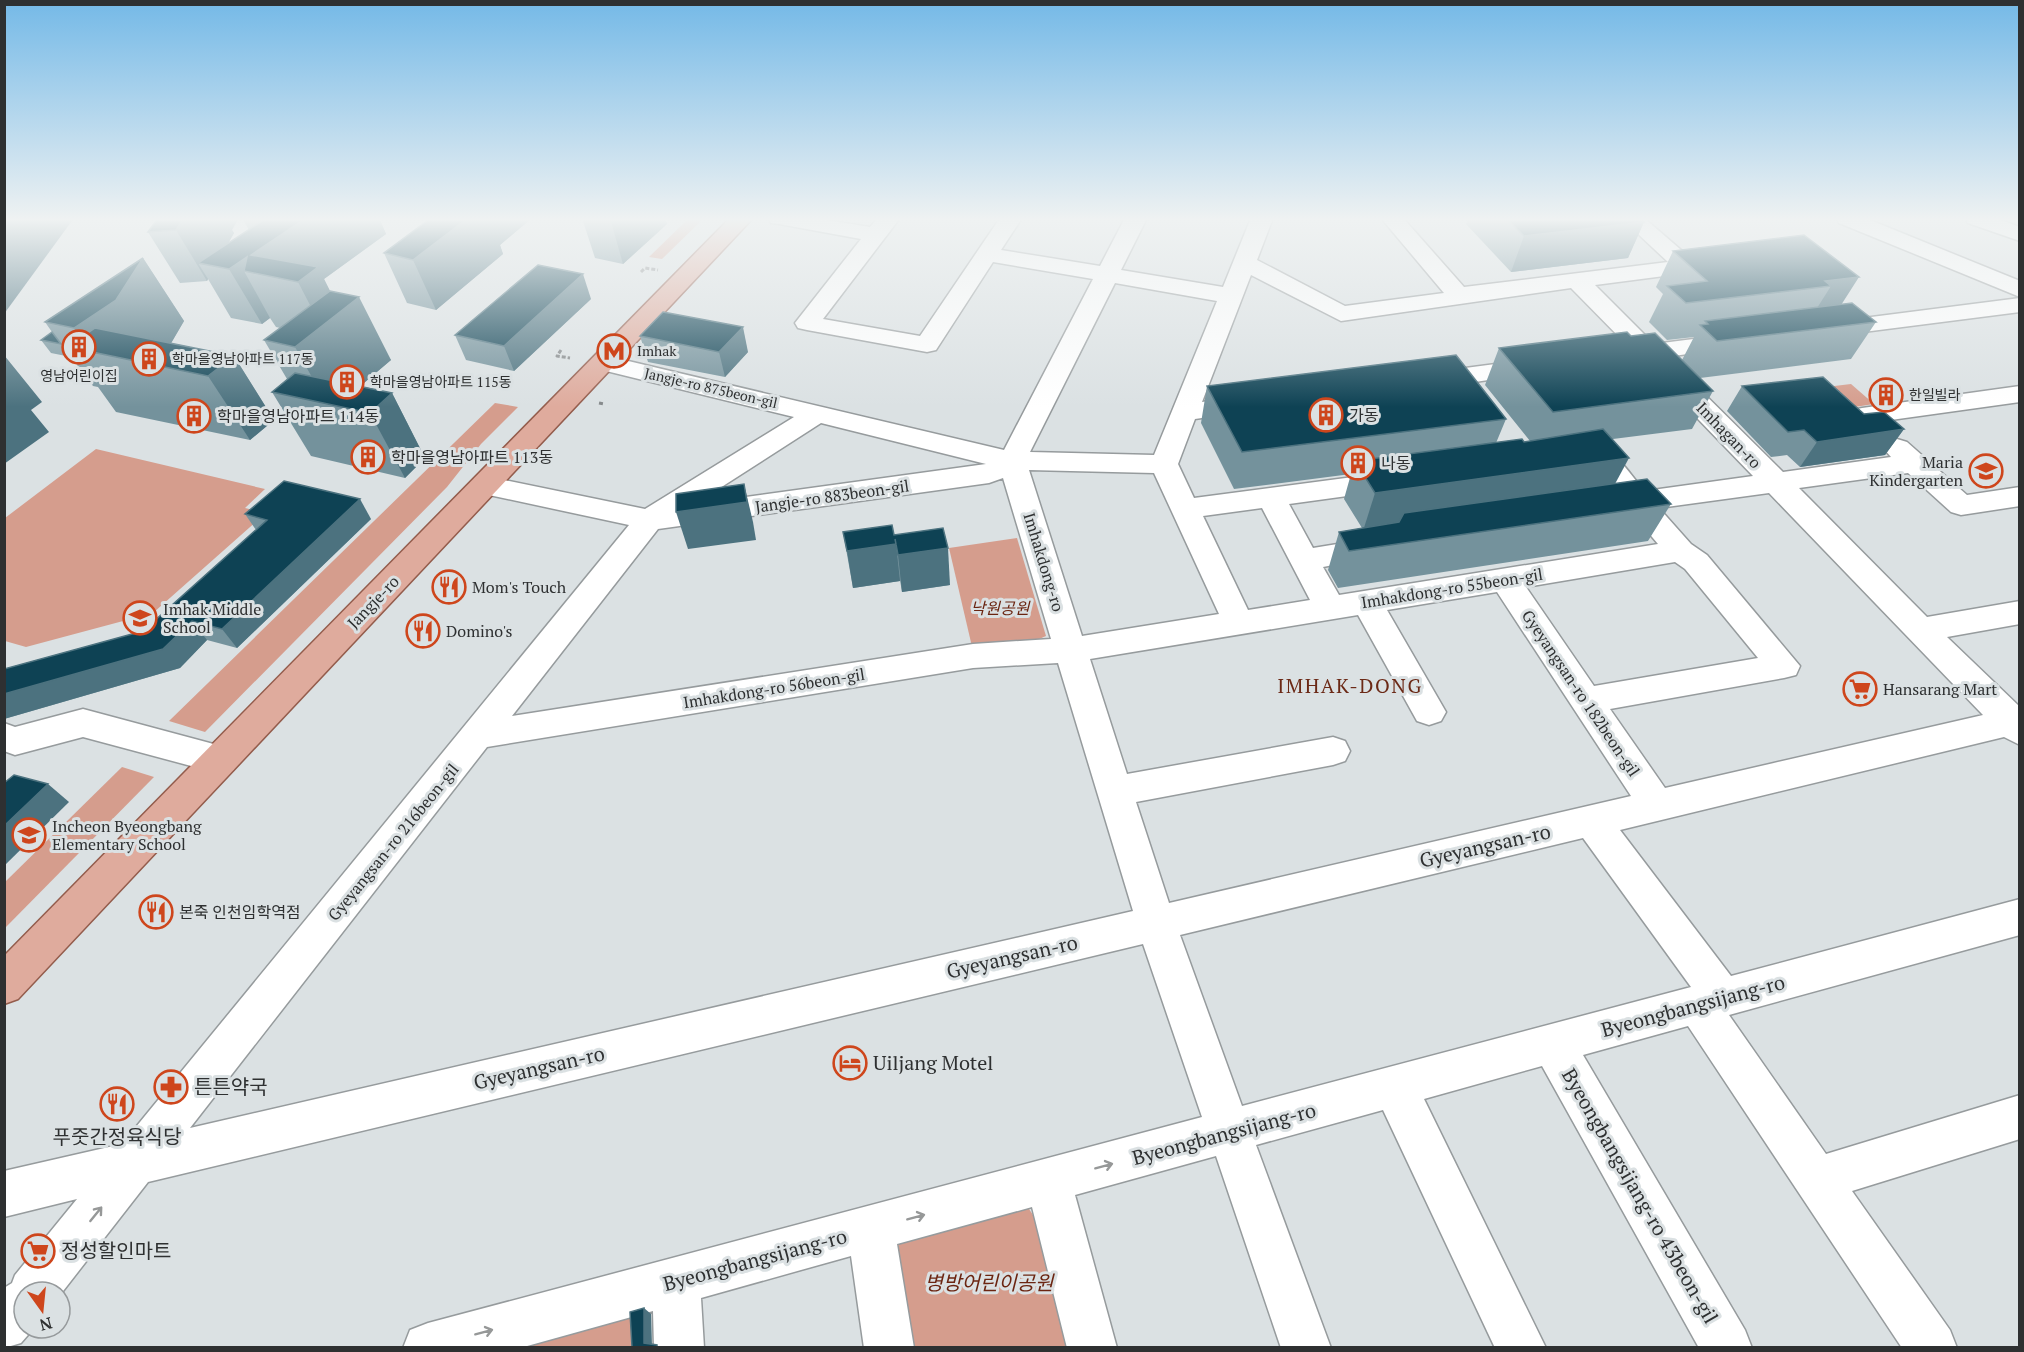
<svg xmlns="http://www.w3.org/2000/svg" width="2024" height="1352" viewBox="0 0 2024 1352" font-family="'PT Serif','Noto Sans KR',serif">
  <style>
    .green { fill: #d59d8d }
    .lines { fill: none; stroke-linecap: round; stroke-linejoin: round }
    .minor-casing { stroke: #969b9d; stroke-width: 3 }
    .major-casing { stroke: #935c4c; stroke-width: 3 }
    .path { stroke: #85898b; stroke-width: 3; stroke-dasharray: 4 2; stroke-linecap: butt }
    .minor { fill: #fff; fill-rule: evenodd }
    .major { fill: #dfab9d; fill-rule: evenodd }
    .wall { fill: #74929c }
    .shaded-wall { fill: #4c727f }
    .building { fill: #0e4254; stroke: #4c727f; stroke-width: 1.5 }
    .oneway { stroke: #969898 }
    .labels { text-anchor: middle; stroke-width: 6; stroke-linejoin: round; paint-order: stroke }
    .far-poi-label { font-size: 14px; fill: #2e3031; stroke: #dbe1e3; text-anchor: start }
    .far-street-label { font-size: 14px; fill: #2e3031; stroke: #dbe1e3 }
    .poi-label { font-size: 16px; fill: #2e3031; stroke: #dbe1e3; text-anchor: start }
    .street-label { font-size: 16px; fill: #2e3031; stroke: #dbe1e3 }
    .park-label { font-size: 16px; font-style: italic; fill: #6b2511; stroke: #dbe1e3 }
    .quarter-label { font-size: 20px; letter-spacing: 1.5px; fill: #6b2916; stroke: #dbe1e3 }
    .near-street-label { font-size: 20px; fill: #2e3031; stroke: #dbe1e3 }
    .near-poi-label { font-size: 20px; fill: #2e3031; stroke: #dbe1e3; text-anchor: start }
    .near-park-label { font-size: 20px; font-style: italic; fill: #6b2511; stroke: #dbe1e3 }
  </style>
  <rect width="100%" height="100%" fill="#dbe1e3"/>
  <g class="green">
    <polygon points="689,218 704,218 662,259 649,257"/>
    <polygon points="1851,384 1874,404 1848,408 1826,387"/>
    <polygon points="495,403 518,407 481,444 447,487 205,732 169,721"/>
    <polygon points="96,449 265,489 245,508 266,513 153,613 26,647 5,641 5,518"/>
    <polygon points="1017,538 1046,636 1030,643 973,651 949,548"/>
    <polygon points="122,767 154,777 5,928 5,882"/>
    <polygon points="1027,1206 1043,1230 1072,1347 899,1347 895,1243"/>
    <polygon points="637,1311 639,1347 510,1347"/>
  </g>
  <g class="lines">
    <g class="minor-casing">
      <g id="minor">
        <path d="M768,218H814L870,227L878,218H900L823,319L920,336L1000,218H1022L1001,250L1100,266L1125,218H1147L1121,270L1223,287L1251,218H1273L1257,260L1345,306L1444,293L1381,218H1403L1464,287L1668,262L1621,218H1644L1695,262L1698,267L1695,272L1595,285L1654,344L1733,334L1742,336L1745,341L1742,346L1667,357L1783,472L1891,457L1883,448L1887,442L1897,439L1907,442L1967,495L2020,487V506L1961,515L1951,512L1908,473L1799,488L1927,617L2020,601V624L1947,637L2020,707V745L2004,737L1620,830L1731,976L2020,899V935L1729,1015L1826,1154L2020,1095V1139L1852,1191L1950,1330L1957,1348H1902L1688,1026L1583,1055L1745,1330L1752,1348H1699L1542,1066L1424,1099L1546,1348H1495L1383,1110L1256,1145L1331,1348H1281L1216,1156L1075,1195L1117,1348H1067L1032,1207L897,1244L914,1348H864L851,1256L701,1298L704,1348H654L653,1311L520,1348H403L410,1330L428,1323L1202,1117L1143,944L148,1182L60,1295V1292H24V1328H34L21,1343L4,1348V1288L12,1283L15,1275L77,1199L4,1217V1171L122,1144L629,525L475,492L471,485L475,478L485,476L645,509L794,417L594,368L590,363L594,358L603,355L1004,450L1093,279L993,262L936,350L927,352L807,330L798,328L795,323L861,239L779,224L771,223ZM1251,275L1341,321L1571,288L1629,347L1623,349L1619,354L1623,359L1641,360L1753,476L1645,491C1622,466 1612,438 1575,448L1571,454L1575,460L1589,462L1617,496L1611,497L1607,504L1611,511L1631,512L1658,544L1339,595L1323,567L1385,555L1389,548L1385,541L1374,538L1313,548L1289,504L1391,490L1401,488L1405,481L1401,474L1391,472L1194,498L1178,464L1195,419L1257,410L1261,404L1257,398L1248,396L1202,402ZM1115,283L1217,301L1154,455L1030,452ZM821,423L986,464L695,504ZM1029,470L1154,473L1219,614L1082,636ZM1003,478L1051,639L973,644L512,716L658,529L989,483ZM1769,493L1983,715L1665,788L1610,709L1784,678L1796,675L1800,666L1707,555L1691,544L1659,508ZM1262,508L1310,600L1248,610L1203,516ZM1675,562L1685,569L1758,658L1594,686L1526,587ZM1497,592L1631,796L1169,903L1136,802L1333,765L1345,761L1350,751L1345,741L1333,737L1127,774L1090,659L1358,615L1417,721L1429,725L1441,721L1446,712L1387,610ZM1058,663L1133,911L190,1128L487,747L973,668ZM1583,838L1691,987L1242,1106L1180,935Z"/>
        <polygon points="1836,218 1865,218 2020,281 2020,297 1839,223"/>
        <polygon points="1965,218 1995,218 2020,227 2020,241 1968,223"/>
        <polygon points="2020,298 2020,312 1832,336 1823,334 1820,329 1823,324 1832,322"/>
        <polygon points="1534,359 1543,362 1547,367 1543,372 1427,389 1418,386 1414,381 1418,376 1427,373"/>
        <polygon points="2020,386 2020,402 1862,424 1853,422 1849,416 1853,410 1862,408"/>
        <polygon points="83,709 221,746 233,750 239,760 233,770 221,774 83,737 15,755 4,751 4,723 15,727"/>
      </g>
    </g>
    <g class="major-casing">
      <polygon id="major" points="730,218 753,218 18,999 4,1004 4,956"/>
    </g>
    <g class="path">
      <polyline points="641,272 645,268 658,270"/>
      <polyline points="561,350 557,356 570,358"/>
      <polyline points="599,403 604,404"/>
    </g>
    <use href="#minor" class="minor"/>
    <use href="#major" class="major"/>
  </g>
  <g class="wall">
    <polygon points="158,218 232,230 234,233 229,242 249,230 242,218 379,218 386,234 324,279 330,291 391,360 360,386 392,393 425,458 405,478 311,456 272,392 287,379 264,340 280,328 276,327 270,318 262,324 231,318 208,279 207,281 180,283 148,232"/>
    <polygon points="425,218 532,218 500,245 503,254 436,310 407,303 384,253 427,221"/>
    <polygon points="582,218 665,218 667,224 623,264 595,258"/>
    <polygon points="1468,218 1639,218 1644,222 1628,258 1511,272 1466,224"/>
    <polygon points="1804,235 1841,304 1876,322 1851,359 1700,378 1713,391 1692,429 1613,439 1615,483 1671,504 1648,541 1338,588 1328,570 1339,532 1362,528 1344,499 1351,474 1234,489 1201,423 1207,386 1506,419 1496,443 1530,441 1485,385 1499,348 1631,336 1682,360 1694,337 1667,340 1649,322 1663,294 1656,287 1673,251"/>
    <polygon points="143,258 184,321 171,343 234,356 274,420 250,440 116,412 98,387 93,386 71,357 51,353 41,340 52,332 45,322"/>
    <polygon points="591,299 514,371 466,360 455,335"/>
    <polygon points="640,336 748,352 725,377 648,362"/>
    <polygon points="1742,386 1864,414 1904,429 1885,455 1800,467 1787,455 1771,457 1727,411"/>
    <polygon points="245,514 371,519 237,648 207,640 180,668 4,719 4,669 143,631 256,530"/>
    <polygon points="843,532 894,535 950,585 902,592 900,580 900,581 853,588"/>
  </g>
  <g class="shaded-wall">
    <polygon points="4,218 74,218 4,314"/>
    <polygon points="184,218 239,218 232,230 234,233 215,266 198,263 208,279 207,281 176,230"/>
    <polygon points="306,218 379,218 386,234 324,279 340,311 359,297 391,360 337,406 327,404 295,347 321,326 298,282 251,255"/>
    <polygon points="468,218 532,218 500,245 503,254 436,310 413,260"/>
    <polygon points="610,218 665,218 667,224 623,264"/>
    <polygon points="1644,222 1628,258 1511,272 1524,236"/>
    <polygon points="247,257 244,271 270,318 262,324 229,269"/>
    <polygon points="143,258 184,321 159,364 91,352 74,328"/>
    <polygon points="583,274 591,299 514,371 504,346"/>
    <polygon points="1859,277 1836,313 1812,316 1831,286 1825,281"/>
    <polygon points="743,327 748,352 725,377 719,352"/>
    <polygon points="4,355 42,402 31,410 49,432 4,464"/>
    <polygon points="234,356 274,420 250,440 208,376"/>
    <polygon points="392,393 425,458 405,478 370,413"/>
    <polygon points="1904,429 1885,455 1800,467 1817,442"/>
    <polygon points="1629,458 1609,495 1363,531 1375,493"/>
    <polygon points="744,484 753,522 756,540 688,549 676,512"/>
    <polygon points="360,499 371,519 237,648 222,629"/>
    <polygon points="896,544 900,581 853,588 847,551"/>
    <polygon points="948,548 950,585 902,592 898,555"/>
    <polygon points="192,621 207,640 180,668 4,719 4,694"/>
    <polygon points="48,784 69,802 4,866 4,826"/>
    <polygon points="644,1308 651,1314 652,1347 644,1343"/>
  </g>
  <g class="building">
    <polygon points="158,218 184,218 176,230 148,232"/>
    <polygon points="248,218 306,218 251,255 318,267 298,282 244,271 247,257 229,269 198,263 262,221"/>
    <polygon points="431,218 468,218 413,260 384,253"/>
    <polygon points="1506,218 1639,218 1644,222 1524,236"/>
    <polygon points="1804,235 1859,277 1825,281 1831,286 1686,303 1667,286 1707,281 1673,251"/>
    <polygon points="143,258 116,300 74,328 45,322"/>
    <polygon points="538,265 583,274 504,346 455,335"/>
    <polygon points="330,291 359,297 295,347 264,340"/>
    <polygon points="1852,303 1876,322 1717,341 1700,325 1708,324 1705,321"/>
    <polygon points="663,312 743,327 719,352 640,336"/>
    <polygon points="95,328 234,356 208,376 68,347"/>
    <polygon points="52,332 61,344 41,340"/>
    <polygon points="1627,332 1631,336 1655,333 1713,391 1553,412 1499,348"/>
    <polygon points="1456,355 1506,419 1242,452 1207,386"/>
    <polygon points="295,373 392,393 370,413 272,392"/>
    <polygon points="1823,377 1864,414 1884,412 1904,429 1817,442 1804,430 1788,432 1742,386"/>
    <polygon points="1603,429 1629,458 1375,493 1355,461 1522,439 1524,442"/>
    <polygon points="1647,479 1671,504 1349,551 1339,532 1399,522 1404,513"/>
    <polygon points="284,481 360,499 222,629 192,621 163,649 4,694 4,669 143,631 267,520 245,514"/>
    <polygon points="744,484 747,502 676,512 676,494"/>
    <polygon points="892,525 894,535 943,528 948,548 898,555 895,539 896,544 847,551 843,532"/>
    <polygon points="14,775 48,784 4,826 4,783"/>
    <polygon points="644,1308 644,1343 657,1345 657,1347 632,1347 630,1312"/>
  </g>
  <defs><path id="oneway-shaft" d="M-6 0H5M1.5-3L5.5 0L1.5 3" fill="none" stroke-width="1.6" stroke-linecap="round" stroke-linejoin="round" transform="scale(1.5)"/></defs>
  <g class="oneway">
    <use href="#oneway-shaft" transform="translate(1104 1166) rotate(-15)"/>
    <use href="#oneway-shaft" transform="translate(96 1214) rotate(-51)"/>
    <use href="#oneway-shaft" transform="translate(916 1217) rotate(-15)"/>
    <use href="#oneway-shaft" transform="translate(484 1332) rotate(-15)"/>
  </g>
  <linearGradient id="sky" x2="0" y2="1"><stop stop-color="#74b9e7"/><stop offset="0.54" stop-color="#eff2f2"/><stop offset="1" stop-color="#eff2f2" stop-opacity="0"/></linearGradient>
  <rect width="2024" height="407" fill="url(#sky)"/>
  <defs>
    <g id="building-ring" transform="scale(1.725)"><circle r="9.5" fill="#dbe1e3" stroke="#ce461c" stroke-width="1.5"/><path d="M-4-6H4V6H1V3H-1V6H-4ZM-2.5-4.3h1.7v1.8h-1.7ZM.8-4.3h1.7v1.8H.8ZM-2.5-1h1.7V.8h-1.7ZM.8-1h1.7V.8H.8Z" fill="#ce461c"/></g>
    <g id="metro-ring" transform="scale(1.725)"><circle r="9.5" fill="#dbe1e3" stroke="#ce461c" stroke-width="1.5"/><path d="M-5.5 5V-5H-3L0 0L3-5H5.5V5H3V-.5L0 4L-3-.5V5Z" fill="#ce461c"/></g>
    <g id="school-ring" transform="scale(1.725)"><circle r="9.5" fill="#dbe1e3" stroke="#ce461c" stroke-width="1.5"/><path d="M0-5L7-2L0 1L-7-2ZM-4 1L0 2.5L4 1V4Q0 6-4 4Z" fill="#ce461c"/></g>
    <g id="restaurant-ring" transform="scale(1.725)"><circle r="9.5" fill="#dbe1e3" stroke="#ce461c" stroke-width="1.5"/><path d="M-5-6h1v4h1v-4h1v4h1v-4h1v5L-1.5 .5V6h-2V.5L-5-1ZM5-6V6H3V1.5H1.5Q1.5-4 5-6Z" fill="#ce461c"/></g>
    <g id="supermarket-ring" transform="scale(1.725)"><circle r="9.5" fill="#dbe1e3" stroke="#ce461c" stroke-width="1.5"/><path d="M-6-5.5h2.5l.6 2H6L4.5 2H-2.5L-4.4-4H-6ZM-1.5 3.2a1.3 1.3 0 1 0 .1 0ZM3 3.2a1.3 1.3 0 1 0 .1 0Z" fill="#ce461c"/></g>
    <g id="hotel-ring" transform="scale(1.725)"><circle r="9.5" fill="#dbe1e3" stroke="#ce461c" stroke-width="1.5"/><path d="M-6-4.5h1.5V1H6V5H4.5V3h-9V5H-6ZM-4 0a1.8 1.8 0 1 1 3.6 0ZM.5 0V-2.5h3Q6-2.5 6 0Z" fill="#ce461c"/></g>
    <g id="pharmacy-ring" transform="scale(1.725)"><circle r="9.5" fill="#dbe1e3" stroke="#ce461c" stroke-width="1.5"/><path d="M-2-6h4v4h4v4h-4v4h-4v-4h-4v-4h4Z" fill="#ce461c"/></g>
  </defs>
  <g fill-rule="evenodd">
    <use href="#building-ring" x="79" y="347"/>
    <use href="#metro-ring" x="614" y="351"/>
    <use href="#building-ring" x="149" y="359"/>
    <use href="#building-ring" x="347" y="382"/>
    <use href="#building-ring" x="1886" y="395"/>
    <use href="#building-ring" x="1326" y="415"/>
    <use href="#building-ring" x="194" y="416"/>
    <use href="#building-ring" x="368" y="457"/>
    <use href="#building-ring" x="1358" y="463"/>
    <use href="#school-ring" x="1986" y="471"/>
    <use href="#restaurant-ring" x="449" y="587"/>
    <use href="#school-ring" x="140" y="618"/>
    <use href="#restaurant-ring" x="423" y="631"/>
    <use href="#supermarket-ring" x="1860" y="689"/>
    <use href="#school-ring" x="29" y="835"/>
    <use href="#restaurant-ring" x="156" y="912"/>
    <use href="#hotel-ring" x="850" y="1063"/>
    <use href="#pharmacy-ring" x="171" y="1087"/>
    <use href="#restaurant-ring" x="117" y="1104"/>
    <use href="#supermarket-ring" x="38" y="1251"/>
  </g>
  <g class="labels">
    <g class="far-poi-label">
      <text x="637" y="356">Imhak</text>
      <text x="172" y="364">학마을영남아파트 117동</text>
      <text x="79" y="381" text-anchor="middle">영남어린이집</text>
      <text x="370" y="387">학마을영남아파트 115동</text>
      <text x="1909" y="400">한일빌라</text>
    </g>
    <g class="far-street-label">
      <text transform="translate(711 388) rotate(13)" y="5">Jangje-ro 875beon-gil</text>
    </g>
    <g class="poi-label">
      <text x="1349" y="421">가동</text>
      <text x="217" y="422">학마을영남아파트 114동</text>
      <text x="391" y="463">학마을영남아파트 113동</text>
      <text x="1963" y="468" text-anchor="end">Maria<tspan x="1963" dy="18">Kindergarten</tspan></text>
      <text x="1381" y="469">나동</text>
      <text x="472" y="593">Mom's Touch</text>
      <text x="163" y="615">Imhak Middle<tspan x="163" dy="18">School</tspan></text>
      <text x="446" y="637">Domino's</text>
      <text x="1883" y="695">Hansarang Mart</text>
      <text x="52" y="832">Incheon Byeongbang<tspan x="52" dy="18">Elementary School</tspan></text>
      <text x="179" y="918">본죽 인천임학역점</text>
    </g>
    <g class="street-label">
      <text transform="translate(1729 435) rotate(46)" y="6">Imhagan-ro</text>
      <text transform="translate(832 496) rotate(-8)" y="6">Jangje-ro 883beon-gil</text>
      <text transform="translate(1044 562) rotate(73)" y="6">Imhakdong-ro</text>
      <text transform="translate(1452 588) rotate(-9)" y="6">Imhakdong-ro 55beon-gil</text>
      <text transform="translate(373 602) rotate(-46)" y="6">Jangje-ro</text>
      <text transform="translate(774 688) rotate(-9)" y="6">Imhakdong-ro 56beon-gil</text>
      <text transform="translate(1581 693) rotate(56)" y="6">Gyeyangsan-ro 182beon-gil</text>
      <text transform="translate(393 842) rotate(-51)" y="6">Gyeyangsan-ro 216beon-gil</text>
    </g>
    <g class="park-label">
      <text x="1000" y="614">낙원공원</text>
    </g>
    <g class="quarter-label">
      <text x="1350" y="693">IMHAK-DONG</text>
    </g>
    <g class="near-street-label">
      <text transform="translate(1485 846) rotate(-13)" y="7">Gyeyangsan-ro</text>
      <text transform="translate(1012 957) rotate(-13)" y="7">Gyeyangsan-ro</text>
      <text transform="translate(1693 1006) rotate(-15)" y="7">Byeongbangsijang-ro</text>
      <text transform="translate(539 1068) rotate(-13)" y="7">Gyeyangsan-ro</text>
      <text transform="translate(1224 1134) rotate(-15)" y="7">Byeongbangsijang-ro</text>
      <text transform="translate(1640 1196) rotate(60)" y="7">Byeongbangsijang-ro 43beon-gil</text>
      <text transform="translate(755 1260) rotate(-15)" y="7">Byeongbangsijang-ro</text>
    </g>
    <g class="near-poi-label">
      <text x="873" y="1070">Uiljang Motel</text>
      <text x="194" y="1094">튼튼약국</text>
      <text x="117" y="1144" text-anchor="middle">푸줏간정육식당</text>
      <text x="61" y="1258">정성할인마트</text>
    </g>
    <g class="near-park-label">
      <text x="989" y="1290">병방어린이공원</text>
    </g>
  </g>
  <rect width="2024" height="1352" fill="none" stroke="#2e3031" stroke-width="12"/>
  <g transform="translate(42 1310) rotate(165)"><circle r="28" fill="#dbe1e3" stroke="#969a9c" stroke-width="1.5"/>
  <path d="M0-4.5L10 22L0 15L-10 22Z" fill="#ce461c"/>
  <text y="-9" font-size="16" font-weight="bold" text-anchor="middle" fill="#2e3031">N</text>
  </g>
</svg>
